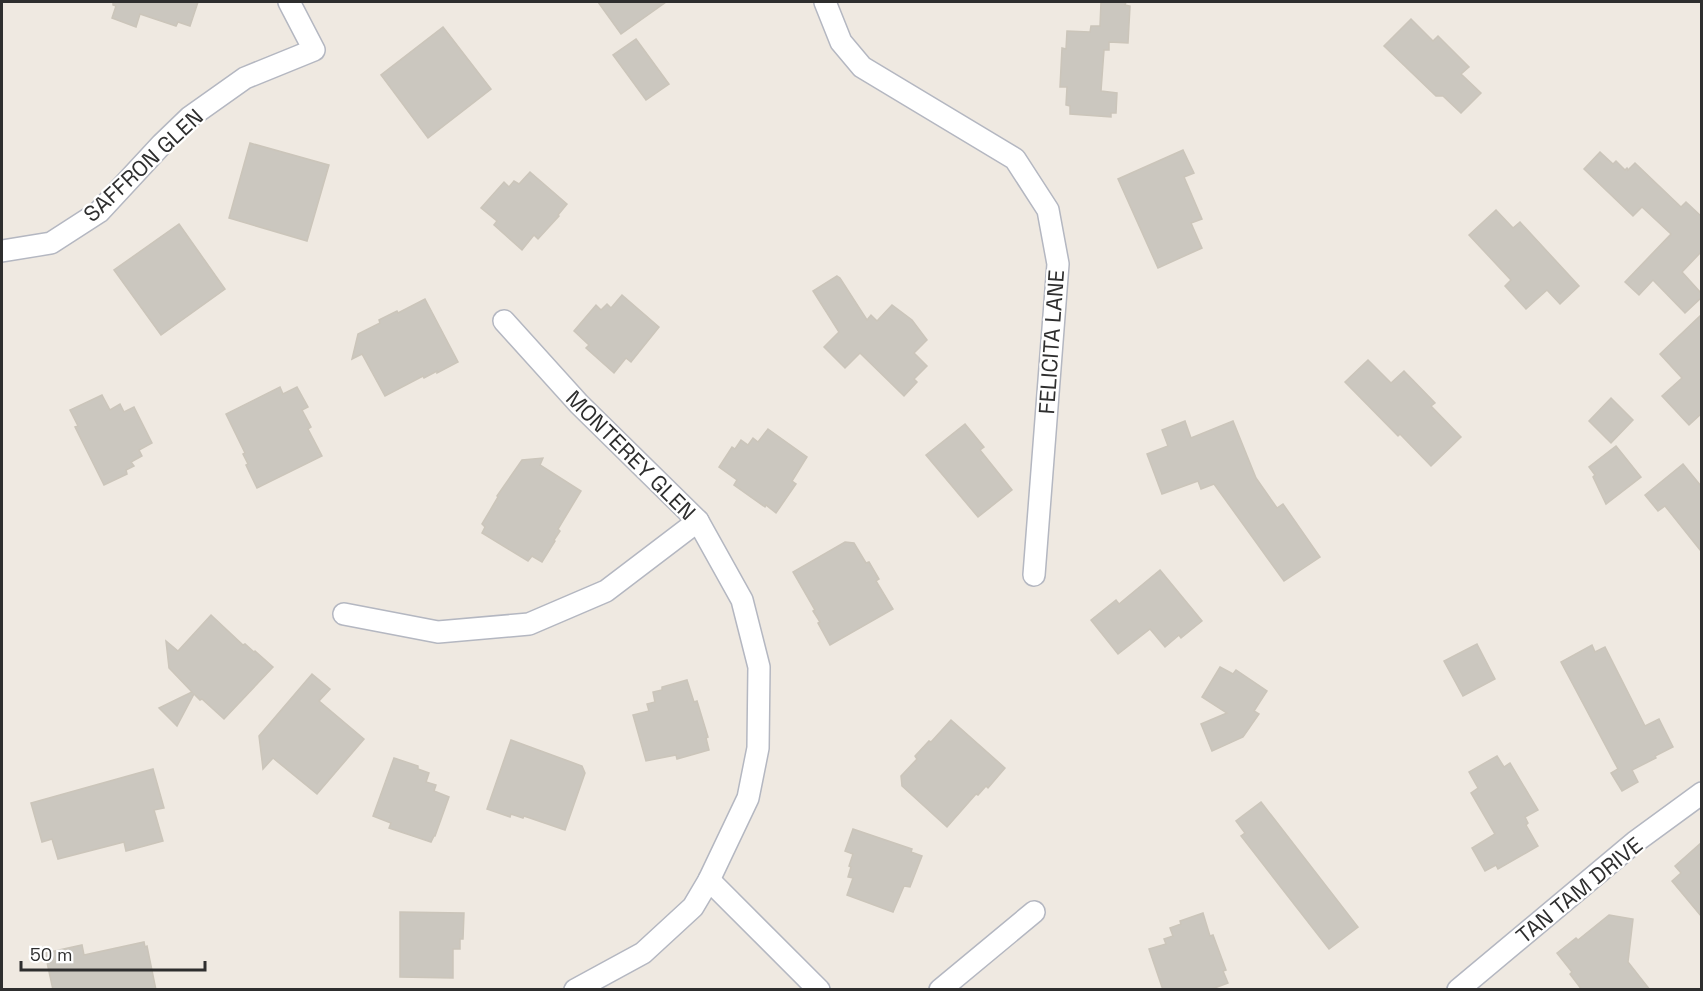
<svg xmlns="http://www.w3.org/2000/svg" width="1703" height="991" viewBox="0 0 1703 991" font-family="'Space Grotesk',sans-serif">
  <style>
    .building { fill: #cbc7bf; stroke: #cbc5ba; stroke-width: 1.5 }
    .lines { fill: none; stroke-linecap: round; stroke-linejoin: round }
    .minor-casing { stroke: #b4b7c1; stroke-width: 24 }
    .minor { stroke: #fff; stroke-width: 21 }
    .labels { text-anchor: middle; stroke-width: 4.5; stroke-linejoin: round; paint-order: stroke }
    .street-label { font-size: 22px; fill: #2e2e2e; stroke: #fff }
  </style>
  <rect width="100%" height="100%" fill="#efe9e1"/>
  <g class="building">
    <polygon points="113,2 198,2 190,26 178,22 176,26 140,14 136,27 112,18 116,6 113,5"/>
    <polygon points="598,2 666,2 621,34"/>
    <polygon points="1101,2 1126,2 1125,5 1130,6 1128,43 1109,42 1109,50 1104,50 1101,91 1117,93 1116,113 1111,113 1111,117 1070,114 1070,106 1066,105 1067,87 1060,87 1062,48 1066,49 1067,31 1090,32 1091,26 1100,26"/>
    <polygon points="1411,19 1433,41 1438,36 1469,67 1461,74 1481,93 1461,113 1443,96 1436,96 1384,46"/>
    <polygon points="443,27 491,89 428,138 381,75"/>
    <polygon points="636,39 669,84 646,100 613,55"/>
    <polygon points="250,143 329,165 307,241 229,218"/>
    <polygon points="1183,150 1194,173 1184,177 1202,219 1191,223 1202,248 1158,268 1118,179"/>
    <polygon points="1600,152 1613,164 1616,161 1625,170 1627,168 1628,170 1635,163 1681,207 1686,202 1701,216 1701,252 1682,272 1701,293 1701,298 1685,313 1653,280 1639,295 1625,282 1671,234 1642,207 1633,216 1584,169"/>
    <polygon points="530,172 567,204 558,215 559,216 538,239 534,235 522,250 494,225 497,221 481,208 504,182 509,187 514,181 519,184"/>
    <polygon points="1496,210 1513,228 1520,222 1579,286 1560,304 1547,290 1526,309 1505,286 1511,280 1469,235"/>
    <polygon points="179,224 225,289 161,335 114,270"/>
    <polygon points="837,276 840,278 867,320 871,315 877,321 892,305 912,320 927,340 914,353 927,366 914,379 917,382 904,396 860,353 845,368 824,347 839,332 813,291"/>
    <polygon points="622,295 659,327 631,362 626,358 614,373 586,348 589,345 574,331 596,305 601,310 607,304 611,308"/>
    <polygon points="425,299 458,362 437,373 437,371 424,378 423,376 385,396 362,354 352,359 358,334 380,323 379,320 397,311 398,313"/>
    <polygon points="1701,315 1701,414 1689,425 1662,396 1682,378 1660,354"/>
    <polygon points="1368,360 1391,383 1404,371 1435,403 1431,406 1461,437 1431,466 1400,434 1398,436 1345,382"/>
    <polygon points="280,387 283,394 297,387 308,407 302,410 311,427 308,429 322,456 257,488 246,465 248,464 243,454 245,453 226,414"/>
    <polygon points="102,395 110,410 120,404 124,412 134,407 152,443 139,450 142,456 131,462 134,466 126,470 127,474 104,485 75,427 78,426 70,410"/>
    <polygon points="1611,398 1633,420 1611,443 1589,421"/>
    <polygon points="1185,421 1191,438 1233,421 1256,478 1277,508 1283,504 1320,557 1284,581 1214,484 1201,489 1198,481 1162,494 1147,454 1168,446 1162,430"/>
    <polygon points="965,424 984,447 980,450 1012,490 978,517 926,455"/>
    <polygon points="768,429 807,457 792,481 796,484 776,513 766,505 765,507 734,485 737,480 719,467 732,447 735,449 741,440 748,445 753,438 758,442"/>
    <polygon points="1616,446 1641,477 1606,504 1593,477 1595,475 1589,467"/>
    <polygon points="543,458 540,465 581,491 558,529 560,531 554,540 555,541 542,562 532,556 528,561 482,533 485,527 482,524 498,497 497,496 522,460"/>
    <polygon points="1683,464 1701,486 1701,551 1665,506 1658,511 1645,495"/>
    <polygon points="845,542 854,543 866,563 869,562 879,579 876,581 893,609 830,645 818,623 820,622 813,611 815,610 793,572"/>
    <polygon points="1160,570 1202,621 1181,638 1179,635 1165,647 1150,629 1118,654 1091,620 1116,600 1119,604"/>
    <polygon points="211,615 243,645 245,644 254,652 255,651 273,667 224,719 202,699 200,700 194,694 177,726 159,708 192,692 169,668 166,641 178,651"/>
    <polygon points="1477,644 1495,679 1463,696 1444,661"/>
    <polygon points="1592,645 1595,652 1605,647 1645,726 1659,719 1673,747 1655,756 1656,758 1632,770 1638,782 1622,791 1611,773 1618,769 1561,662"/>
    <polygon points="1220,667 1233,674 1236,670 1267,691 1254,711 1259,714 1243,737 1212,751 1201,724 1227,713 1202,697"/>
    <polygon points="312,674 330,689 319,701 364,739 317,794 273,758 263,769 259,736"/>
    <polygon points="687,680 694,702 697,701 708,737 706,738 709,750 677,759 676,755 646,761 633,715 649,711 647,704 655,702 653,692 662,690 662,687"/>
    <polygon points="951,720 1005,768 988,788 986,786 978,795 976,794 947,827 902,786 901,776 917,759 915,756 929,741 931,742"/>
    <polygon points="511,740 582,766 585,773 565,830 524,816 523,818 511,814 510,817 487,809"/>
    <polygon points="1497,756 1504,767 1510,763 1538,810 1525,817 1528,823 1526,825 1538,846 1498,869 1496,865 1485,871 1472,848 1495,834 1471,793 1478,788 1469,772"/>
    <polygon points="394,758 418,766 418,769 429,773 426,782 436,785 434,791 449,797 435,836 434,836 431,842 389,828 391,823 373,816"/>
    <polygon points="153,769 164,808 154,810 163,841 126,851 124,842 58,859 52,839 42,842 31,803"/>
    <polygon points="1261,802 1358,927 1329,949 1241,836 1245,833 1236,821"/>
    <polygon points="853,829 912,849 911,852 922,856 910,887 904,886 893,912 847,895 853,878 848,877 851,867 849,866 853,854 845,851"/>
    <polygon points="1701,843 1701,916 1672,881 1681,873 1675,866"/>
    <polygon points="400,912 464,913 463,939 460,939 460,949 453,949 453,978 400,977"/>
    <polygon points="1203,913 1210,936 1213,935 1226,970 1223,971 1228,983 1209,990 1163,990 1149,949 1166,944 1164,939 1173,936 1170,928 1181,924 1180,921"/>
    <polygon points="1609,915 1633,919 1628,962 1650,990 1582,990 1570,974 1572,972 1557,953 1576,938 1578,940"/>
    <polygon points="144,942 145,947 147,946 156,990 53,990 45,953 82,945 84,955"/>
  </g>
  <g class="lines">
    <g class="minor-casing">
      <g id="minor">
        <polyline points="825,2 841,42 862,67 1015,159 1048,210 1058,264 1034,575"/>
        <polyline points="2,251 51,243 99,212 162,144 190,117 245,78 314,50 289,2"/>
        <polyline points="504,321 579,404 698,521 742,600 759,667 758,748 748,798 709,880 693,907 643,953 575,990"/>
        <polyline points="344,614 438,632 529,624 606,591 698,521"/>
        <polyline points="709,880 819,990"/>
        <polyline points="940,990 1034,912"/>
        <polyline points="1458,990 1635,842 1702,793"/>
      </g>
    </g>
    <use href="#minor" class="minor"/>
  </g>
  <g class="labels">
    <g class="street-label">
      <text transform="translate(143 165) rotate(-43)" y="8">SAFFRON GLEN</text>
      <text transform="translate(1051 342) rotate(-86)" y="8">FELICITA LANE</text>
      <text transform="translate(631 455) rotate(45)" y="8">MONTEREY GLEN</text>
      <text transform="translate(1579 890) rotate(-39)" y="8">TAN TAM DRIVE</text>
    </g>
  </g>
  <rect width="1703" height="991" fill="none" stroke="#2e2e2e" stroke-width="6"/>
  <path d="M21 961v9h184v-9" fill="none" stroke="#2e2e2e" stroke-width="3"/>
  <text x="30" y="961" font-size="18" fill="#2e2e2e" stroke="#ffffff" stroke-width="4.5" paint-order="stroke">50 m</text>
</svg>
